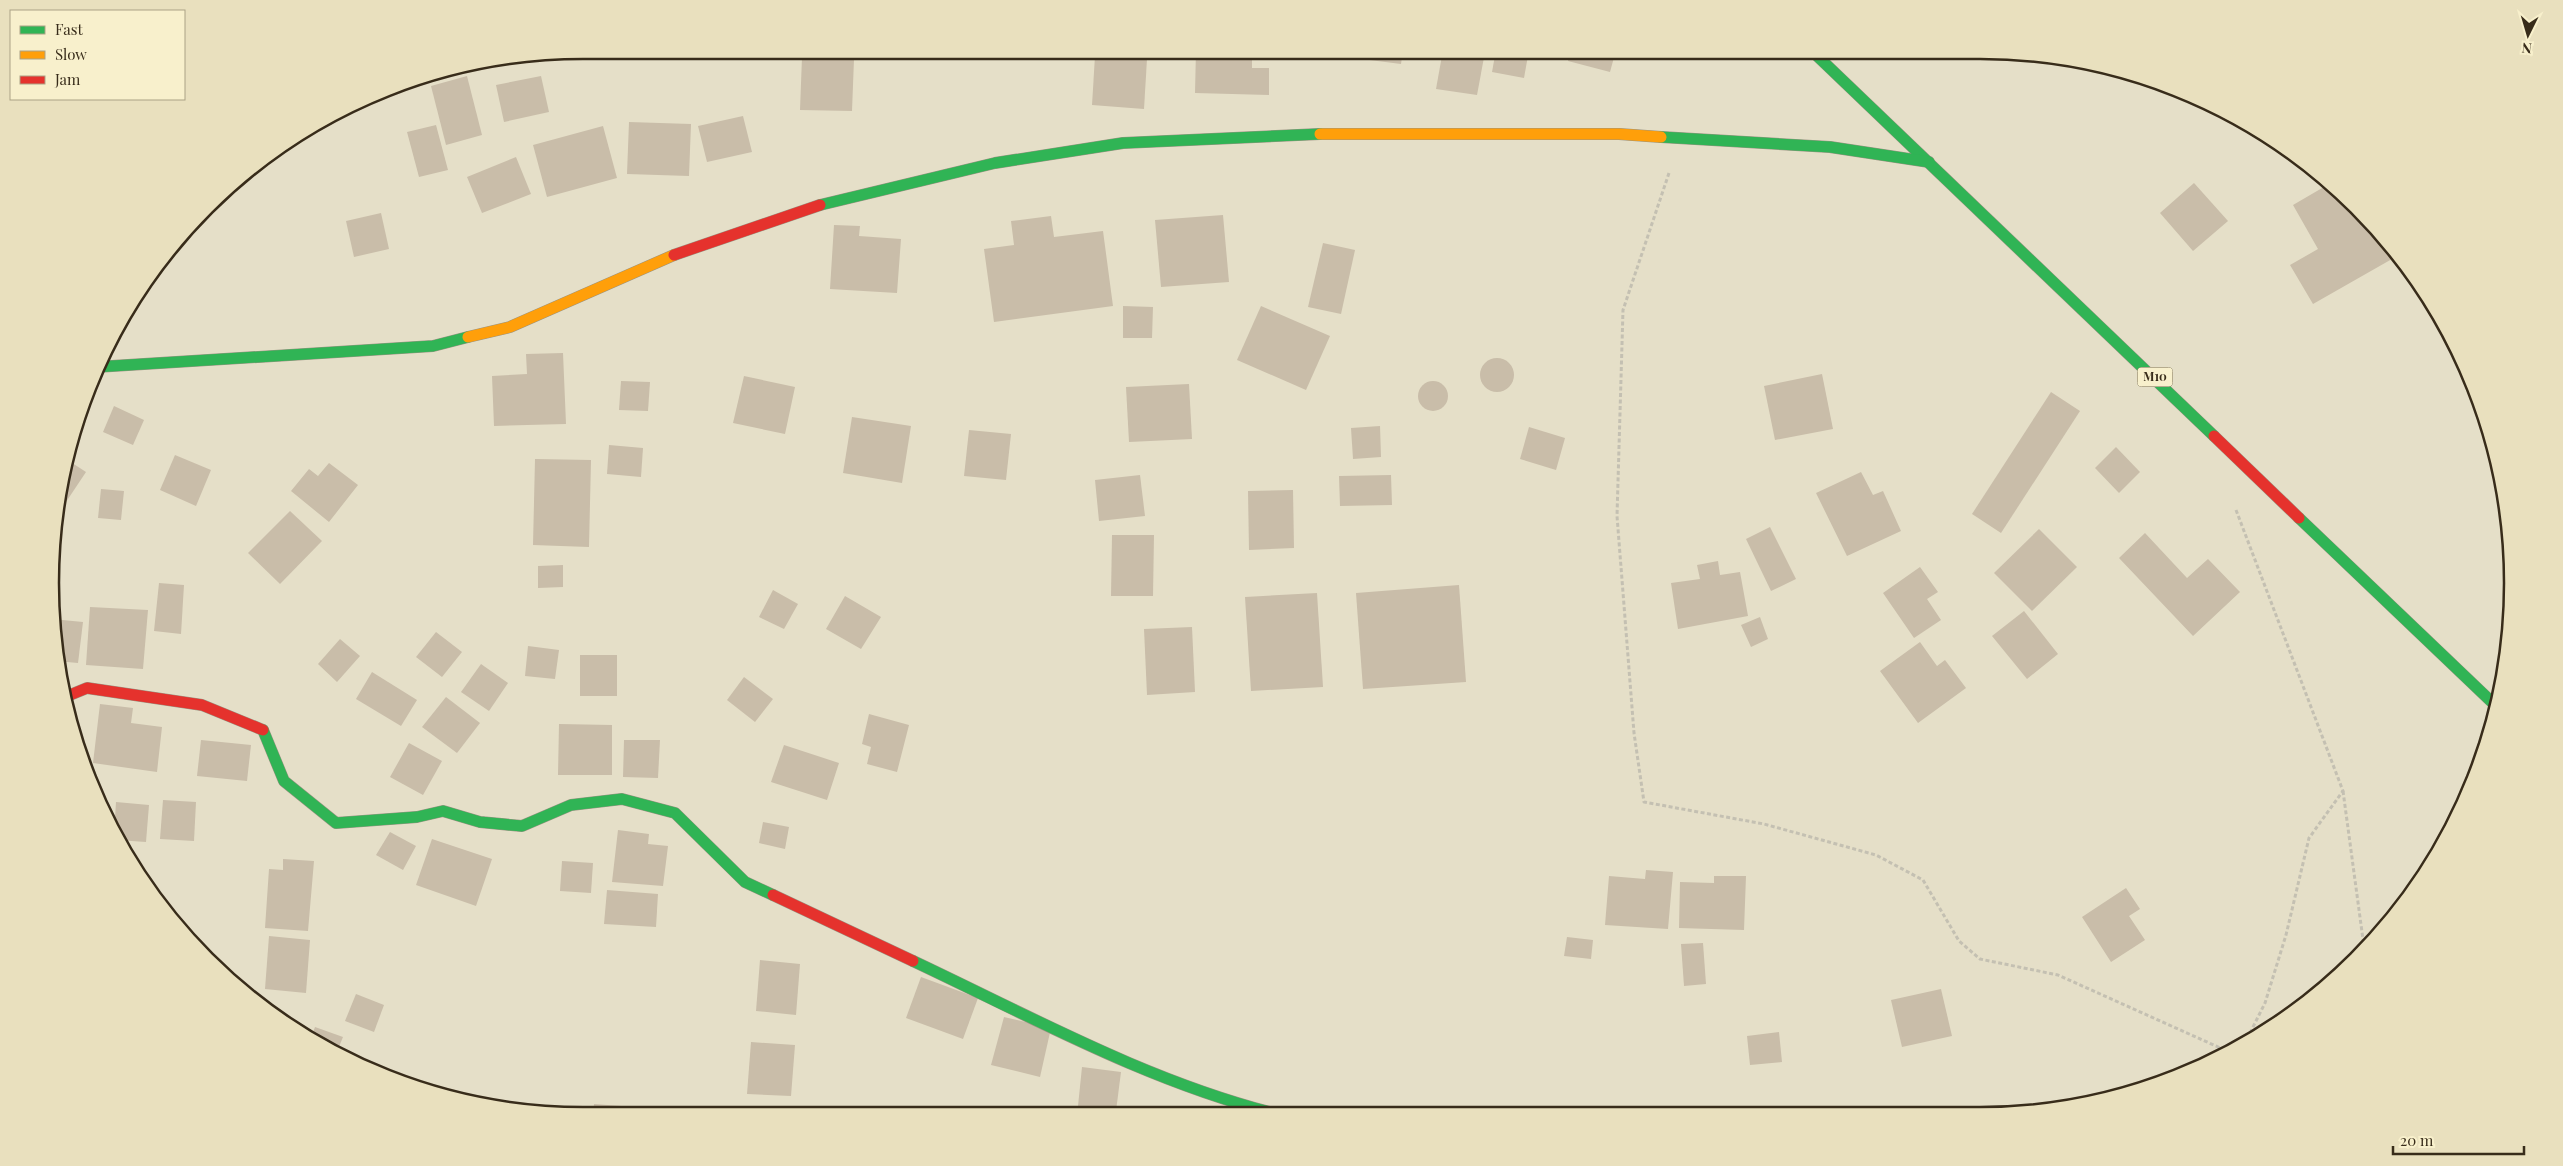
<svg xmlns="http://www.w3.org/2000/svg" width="2563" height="1166" viewBox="0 0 2563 1166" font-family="'Playfair Display',serif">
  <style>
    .building { fill: #c9bda9 }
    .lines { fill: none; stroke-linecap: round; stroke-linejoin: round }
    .fast-casing { stroke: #999382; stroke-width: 12 }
    .slow-casing { stroke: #999382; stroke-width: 12 }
    .jam-casing { stroke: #999382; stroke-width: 12 }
    .path { stroke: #c4c0b2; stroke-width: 3; stroke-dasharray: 4 2.5; stroke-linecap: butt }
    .fast { stroke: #30b455; stroke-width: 11 }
    .slow { stroke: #ff9f0a; stroke-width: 11 }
    .jam { stroke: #e5322d; stroke-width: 11 }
    .labels { text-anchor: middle; stroke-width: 5; stroke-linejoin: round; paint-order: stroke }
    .shield { fill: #f8f0cc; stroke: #72674f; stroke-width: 1 }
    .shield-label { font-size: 12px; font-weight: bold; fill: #382c1a }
    .rim { fill: none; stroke: #382c1a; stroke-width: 2.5 }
  </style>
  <rect width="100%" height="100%" fill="#e5dfc8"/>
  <g class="building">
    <polygon points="1196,50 1252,50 1252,68 1269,68 1269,95 1195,93"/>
    <polygon points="1355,50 1403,50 1401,64 1354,58"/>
    <polygon points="1443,50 1485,52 1477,95 1436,89"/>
    <polygon points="1496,50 1529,50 1524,78 1492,72"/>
    <polygon points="1571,50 1616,50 1610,72 1568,61"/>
    <polygon points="1095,56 1147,59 1144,109 1092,105"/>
    <polygon points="802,57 854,59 852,111 800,110"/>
    <polygon points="467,76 482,135 446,145 431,86"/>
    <polygon points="541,76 549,112 504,122 496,85"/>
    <polygon points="743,116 752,152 707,162 698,126"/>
    <polygon points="629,122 691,124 689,176 627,174"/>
    <polygon points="436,125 448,170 419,177 407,132"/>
    <polygon points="603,126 617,178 547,197 533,145"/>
    <polygon points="516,157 531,194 482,213 467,177"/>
    <polygon points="2194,183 2228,221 2193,251 2160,213"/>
    <polygon points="2329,184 2357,206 2372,224 2392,259 2313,304 2290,265 2318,249 2293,205"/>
    <polygon points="381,213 389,249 354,257 346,221"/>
    <polygon points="1223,215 1229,282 1161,287 1155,220"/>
    <polygon points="1051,216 1054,237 1103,231 1113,306 994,322 984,249 1014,245 1011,221"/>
    <polygon points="834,225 860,226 859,236 901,239 897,293 830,289"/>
    <polygon points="1323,243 1355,250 1341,314 1308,307"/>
    <polygon points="1123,306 1153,307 1152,338 1123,338"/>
    <polygon points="1261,306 1330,336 1306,390 1237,360"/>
    <polygon points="563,353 566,424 494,426 492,376 527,374 526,354"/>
    <circle cx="1497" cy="375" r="17"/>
    <polygon points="1822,374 1833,429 1775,440 1764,386"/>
    <polygon points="744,376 795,387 785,434 733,423"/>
    <circle cx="1433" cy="396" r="15"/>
    <polygon points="621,381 650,382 648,411 619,410"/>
    <polygon points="1189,384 1192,439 1129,442 1126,387"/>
    <polygon points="2051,392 2080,411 2001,533 1972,514"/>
    <polygon points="114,406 144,420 133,445 103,432"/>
    <polygon points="852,417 911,426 902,483 843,473"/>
    <polygon points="1380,426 1381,457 1353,459 1351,428"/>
    <polygon points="1529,427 1565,438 1556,470 1520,459"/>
    <polygon points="969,430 1011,434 1006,480 964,476"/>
    <polygon points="609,445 643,448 641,477 607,474"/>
    <polygon points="2116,447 2140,472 2119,493 2095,468"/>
    <polygon points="175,455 211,470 196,506 160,490"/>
    <polygon points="66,459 86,472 56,517 60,479"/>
    <polygon points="535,459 591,460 589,547 533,545"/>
    <polygon points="329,463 358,485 329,522 291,491 309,469 318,476"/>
    <polygon points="1861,472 1873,495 1883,491 1901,531 1847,556 1816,493"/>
    <polygon points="1140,475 1145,516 1099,521 1095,480"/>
    <polygon points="1391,475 1392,505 1340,506 1339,476"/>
    <polygon points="101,489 124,491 121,520 98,518"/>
    <polygon points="1293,490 1294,548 1249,550 1248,491"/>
    <polygon points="290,511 322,541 280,584 248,553"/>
    <polygon points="1770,527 1796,579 1771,591 1746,539"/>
    <polygon points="2039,529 2077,567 2032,611 1994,573"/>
    <polygon points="2145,533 2187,578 2208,559 2240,592 2193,636 2119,558"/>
    <polygon points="1112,535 1154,535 1153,596 1111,596"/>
    <polygon points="1718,561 1720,575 1740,572 1748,616 1678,629 1671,583 1700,579 1697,565"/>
    <polygon points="563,565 563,587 538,588 538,566"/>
    <polygon points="1920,567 1938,592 1927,599 1941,620 1914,638 1883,593"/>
    <polygon points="159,583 184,585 181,634 154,631"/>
    <polygon points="1459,585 1466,682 1363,689 1356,593"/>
    <polygon points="773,590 798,604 784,629 759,617"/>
    <polygon points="1317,593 1323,687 1251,691 1245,597"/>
    <polygon points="845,596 881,617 861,649 826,629"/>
    <polygon points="90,607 148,610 143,669 86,665"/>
    <polygon points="2024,611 2058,654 2027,679 1992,636"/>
    <polygon points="1760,617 1768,639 1751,647 1741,625"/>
    <polygon points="52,619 83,622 78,663 56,661"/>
    <polygon points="1192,627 1195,692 1147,695 1144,629"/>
    <polygon points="436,632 462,652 442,677 416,657"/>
    <polygon points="340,639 360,656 337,682 318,664"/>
    <polygon points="1920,642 1937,666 1945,660 1966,688 1918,723 1880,671"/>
    <polygon points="528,646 559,650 555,679 525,676"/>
    <rect x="580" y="655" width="37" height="41"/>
    <polygon points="481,664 508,683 489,711 461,692"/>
    <polygon points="372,672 417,700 401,726 356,699"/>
    <polygon points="744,677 773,699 755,722 727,700"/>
    <polygon points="446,697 480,723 457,753 422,727"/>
    <polygon points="100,704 133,708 131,723 162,727 157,772 93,763"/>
    <polygon points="869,714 909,725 897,772 867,764 871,747 862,744"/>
    <polygon points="559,724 612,725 612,775 558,775"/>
    <polygon points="201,740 251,745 247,781 197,776"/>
    <polygon points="624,740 660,740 658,778 623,777"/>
    <polygon points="409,743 442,761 423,795 390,777"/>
    <polygon points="784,745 839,763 827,800 771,782"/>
    <polygon points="163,800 196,802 194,841 160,839"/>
    <polygon points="116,802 149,805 146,842 117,840 114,833"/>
    <polygon points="763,822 789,827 785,849 759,843"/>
    <polygon points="618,830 649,834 648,844 668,846 663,886 612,882"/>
    <polygon points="390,832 416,846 403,870 376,855"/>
    <polygon points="432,839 492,859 476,906 416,885"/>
    <polygon points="283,859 314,861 308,931 265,928 269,869 283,870"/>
    <polygon points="562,861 593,863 591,893 560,891"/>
    <polygon points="1646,870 1673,872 1668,929 1605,925 1609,876 1645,879"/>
    <polygon points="1714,876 1746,876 1744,930 1679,928 1680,882 1714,883"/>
    <polygon points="2126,888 2140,909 2129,916 2145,940 2111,962 2082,917"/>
    <polygon points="607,890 658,894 656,927 604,924"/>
    <polygon points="269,936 310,940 306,993 265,989"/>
    <polygon points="1567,937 1593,940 1591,959 1564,956"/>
    <polygon points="1703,943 1706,984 1684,986 1681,944"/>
    <polygon points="760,960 800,964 796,1015 756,1011"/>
    <polygon points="921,977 978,998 963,1039 906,1018"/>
    <polygon points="1941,989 1952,1036 1902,1047 1891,1000"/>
    <polygon points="356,994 384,1005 374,1032 345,1021"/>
    <polygon points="1004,1017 1051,1028 1040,1077 991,1065"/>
    <polygon points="315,1027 343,1037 336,1054 310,1040"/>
    <polygon points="1779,1032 1782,1062 1750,1065 1747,1036"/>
    <polygon points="751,1042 795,1045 791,1096 747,1094"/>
    <polygon points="1082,1067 1121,1072 1116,1111 1078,1106"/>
    <polygon points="594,1104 635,1107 634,1116 593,1116"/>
  </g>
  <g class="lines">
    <g class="fast-casing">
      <g id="fast">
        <polyline points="1811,50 2214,436"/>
        <polyline points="1661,137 1830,147 1929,162"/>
        <polyline points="820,205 995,163 1123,143 1320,134"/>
        <polyline points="96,367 433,346 468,337"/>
        <polyline points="2299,518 2497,707"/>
        <polyline points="263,730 284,781 336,823 417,817 443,811 480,822 522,826 571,805 622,799 675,813 745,882 773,895"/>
        <path d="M913,961C1032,1017 1149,1082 1277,1114"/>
      </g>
    </g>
    <g class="slow-casing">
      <g id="slow">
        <polyline points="1320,134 1619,134 1661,137"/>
        <polyline points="468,337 510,327 674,255"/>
      </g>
    </g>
    <g class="jam-casing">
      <g id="jam">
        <polyline points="674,255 820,205"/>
        <polyline points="2214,436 2299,518"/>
        <polyline points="65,697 87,688 202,705 263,730"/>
        <polyline points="773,895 913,961"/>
      </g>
    </g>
    <g class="path">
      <polyline points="1669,173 1623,310 1617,516 1634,733 1644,802 1764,824 1876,855 1923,880 1959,941 1980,959 2058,975 2227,1051"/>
      <polyline points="2236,510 2343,791 2309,838 2286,935 2265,1003 2247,1039"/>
      <polyline points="2343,791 2364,947"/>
    </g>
    <use href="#fast" class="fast"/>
    <use href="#slow" class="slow"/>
    <use href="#jam" class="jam"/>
  </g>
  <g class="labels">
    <rect class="shield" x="2137.5" y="367.5" width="35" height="19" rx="4"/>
    <g class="shield-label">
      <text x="2155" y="381">M10</text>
    </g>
  </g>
  <path d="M0 0H2563V1166H0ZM583 59H1980A524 524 0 0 1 2504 583V583A524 524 0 0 1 1980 1107H583A524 524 0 0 1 59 583V583A524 524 0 0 1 583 59Z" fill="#e9e0be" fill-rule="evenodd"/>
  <path class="rim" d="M583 59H1980A524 524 0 0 1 2504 583V583A524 524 0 0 1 1980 1107H583A524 524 0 0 1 59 583V583A524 524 0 0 1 583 59Z"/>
  <rect x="10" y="10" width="175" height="90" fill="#f8f0cc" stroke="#aba285"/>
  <rect x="20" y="26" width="25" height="8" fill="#30b455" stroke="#aba285"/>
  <text x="55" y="35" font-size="15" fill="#382c1a">Fast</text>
  <rect x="20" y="51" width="25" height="8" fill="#ff9f0a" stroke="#aba285"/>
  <text x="55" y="60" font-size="15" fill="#382c1a">Slow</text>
  <rect x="20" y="76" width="25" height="8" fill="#e5322d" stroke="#aba285"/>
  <text x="55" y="85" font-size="15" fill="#382c1a">Jam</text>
  <g transform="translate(2528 35) rotate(185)" stroke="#f8f0cc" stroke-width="4" paint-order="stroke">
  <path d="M0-4L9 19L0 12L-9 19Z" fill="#382c1a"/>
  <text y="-8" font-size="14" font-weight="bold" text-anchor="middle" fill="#382c1a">N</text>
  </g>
  <path d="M2393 1146v8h131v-8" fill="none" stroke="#382c1a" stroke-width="2.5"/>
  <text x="2400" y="1146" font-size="15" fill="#382c1a" stroke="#f8f0cc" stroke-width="4" paint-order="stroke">20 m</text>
</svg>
